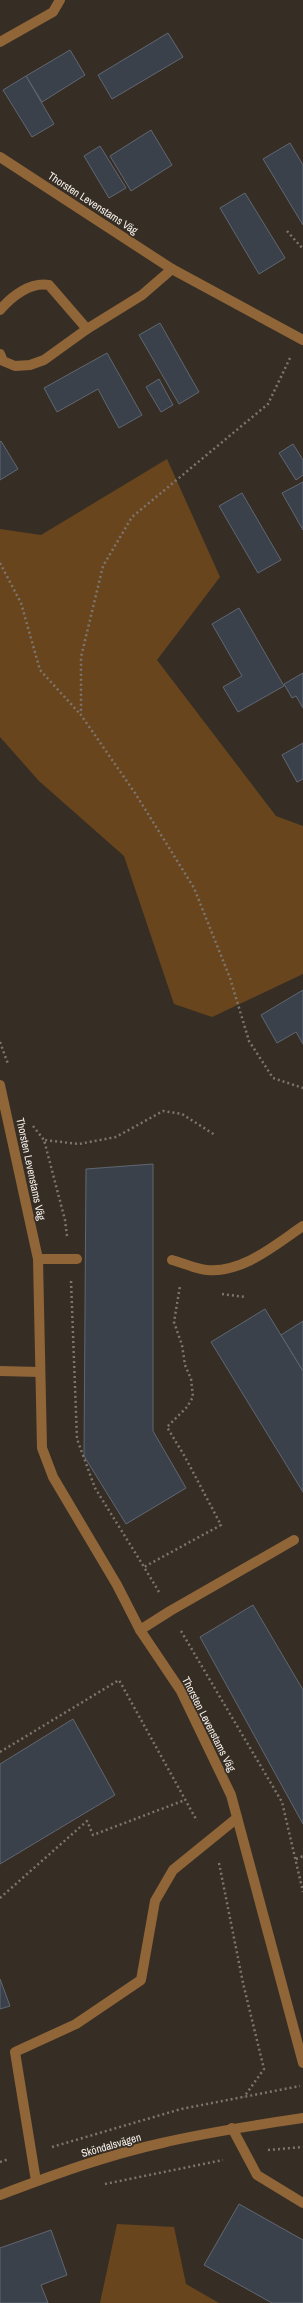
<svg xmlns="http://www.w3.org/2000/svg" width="303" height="2303" viewBox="0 0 303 2303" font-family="'Archivo Narrow',sans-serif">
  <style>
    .green { fill: #68451d }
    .building { fill: #3a414b; stroke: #606772 }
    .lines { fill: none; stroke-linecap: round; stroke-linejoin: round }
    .path { stroke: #7d766e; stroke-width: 2.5; stroke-dasharray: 2 3; stroke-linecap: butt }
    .lane { stroke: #906538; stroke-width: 10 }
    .street { stroke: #906538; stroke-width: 10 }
    .labels { text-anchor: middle; stroke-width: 3.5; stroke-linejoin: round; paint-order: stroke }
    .street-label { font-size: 11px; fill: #f7f1ec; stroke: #362e25 }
  </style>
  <rect width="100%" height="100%" fill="#362e25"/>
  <g class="green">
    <polygon points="167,459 220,577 157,660 276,816 303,826 303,974 212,1017 174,1004 124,856 39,781 0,737 0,529 41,535"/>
    <polygon points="117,2224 174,2227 186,2284 219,2303 100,2303"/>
  </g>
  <g class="building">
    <polygon points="168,33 183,57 112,99 98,75"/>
    <polygon points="70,50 85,75 42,102 26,76"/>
    <polygon points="26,76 54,124 32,137 3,90"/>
    <polygon points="151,130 172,165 131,191 110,156"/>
    <polygon points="290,143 303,165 303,225 263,159"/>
    <polygon points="100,146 126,188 109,198 84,156"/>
    <polygon points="245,193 285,258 259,274 220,208"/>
    <polygon points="160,323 199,392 179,404 139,335"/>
    <polygon points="107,353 142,415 119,428 98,389 57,412 44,388"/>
    <polygon points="159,379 173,405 161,412 146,387"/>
    <polygon points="1,441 18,469 0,480 0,442"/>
    <polygon points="293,444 303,460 303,475 296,480 279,453"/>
    <polygon points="303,482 303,530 282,493"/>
    <polygon points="242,493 281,560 258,573 219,506"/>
    <polygon points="239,608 284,686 238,712 223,687 242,676 212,624"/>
    <polygon points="303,673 303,708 296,696 292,698 284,684"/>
    <polygon points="303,743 303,779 297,782 282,755"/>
    <polygon points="303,990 303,1044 296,1032 277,1043 261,1015"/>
    <polygon points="153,1164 153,1431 186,1488 126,1524 84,1456 86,1169"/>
    <polygon points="265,1309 303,1371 303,1492 211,1342"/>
    <polygon points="303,1321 303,1371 281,1335"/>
    <polygon points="253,1605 303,1690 303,1824 200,1637"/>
    <polygon points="73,1719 115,1795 0,1864 0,1764"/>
    <polygon points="0,1979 10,2006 0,2009"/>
    <polygon points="239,2204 303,2240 303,2303 272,2303 204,2265"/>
    <polygon points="51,2230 67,2275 41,2285 48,2303 0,2303 0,2248"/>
  </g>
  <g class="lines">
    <g class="path">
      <polyline points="287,231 303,249"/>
      <polyline points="290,358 268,404 132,517 103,566 81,657 81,715 135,793 194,888 230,978 249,1041 273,1078 303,1088"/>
      <polyline points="0,563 21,603 40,670 81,715"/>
      <polyline points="0,1042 8,1064"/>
      <polyline points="33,1126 44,1140"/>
      <polyline points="67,1236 65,1220 44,1140 79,1144 116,1137 163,1111 182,1114 215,1135"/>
      <polyline points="71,1281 77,1439 95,1488 144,1567"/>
      <polyline points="222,1294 245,1297"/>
      <polyline points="159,1592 144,1567 221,1525 185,1457 167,1427 187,1407 193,1397 191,1379 185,1365 182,1345 174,1322 180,1286"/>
      <polyline points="181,1631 282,1802 303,1892"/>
      <polyline points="0,1752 119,1680 197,1821"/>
      <polyline points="296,1859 303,1856"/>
      <polyline points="219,1863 243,1983 264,2069 244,2097"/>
      <polyline points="0,1898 87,1821 93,1835 185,1800"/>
      <polyline points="52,2147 181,2109 300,2086"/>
      <polyline points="268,2150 303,2147"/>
      <polyline points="0,2162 9,2159"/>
      <polyline points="105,2184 223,2160"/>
    </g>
    <g class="lane">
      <polyline points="38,1259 77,1259"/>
      <path d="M172,1260C183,1263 196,1269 207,1270C243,1273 275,1245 303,1226"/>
      <polyline points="232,2128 257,2175 303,2203"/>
      <polyline points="36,2181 15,2052 76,2024 141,1980 155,1901 173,1870 237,1818"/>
    </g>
    <g class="street">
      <polyline points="0,42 53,12 60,0"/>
      <polyline points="0,157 172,269 303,340"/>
      <path d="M0,310C12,296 30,282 49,285L87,329"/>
      <polyline points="0,354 3,361 15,366 30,365 44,360 87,329 142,295 172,269"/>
      <polyline points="0,1085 38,1259 42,1448 53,1477 117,1585 140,1630 181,1691 231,1795 303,2063"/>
      <polyline points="0,1371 40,1372"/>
      <polyline points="140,1630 170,1611 294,1540"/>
      <path d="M0,2195C53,2175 107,2155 162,2143C209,2132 256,2125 303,2118"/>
    </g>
  </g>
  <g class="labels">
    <g class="street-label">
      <text transform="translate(93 203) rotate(33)" y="4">Thorsten Levenstams Väg</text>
      <text transform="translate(31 1169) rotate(78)" y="4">Thorsten Levenstams Väg</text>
      <text transform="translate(209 1724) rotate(63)" y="4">Thorsten Levenstams Väg</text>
      <text transform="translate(111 2145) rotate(-16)" y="4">Sköndalsvägen</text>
    </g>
  </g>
</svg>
